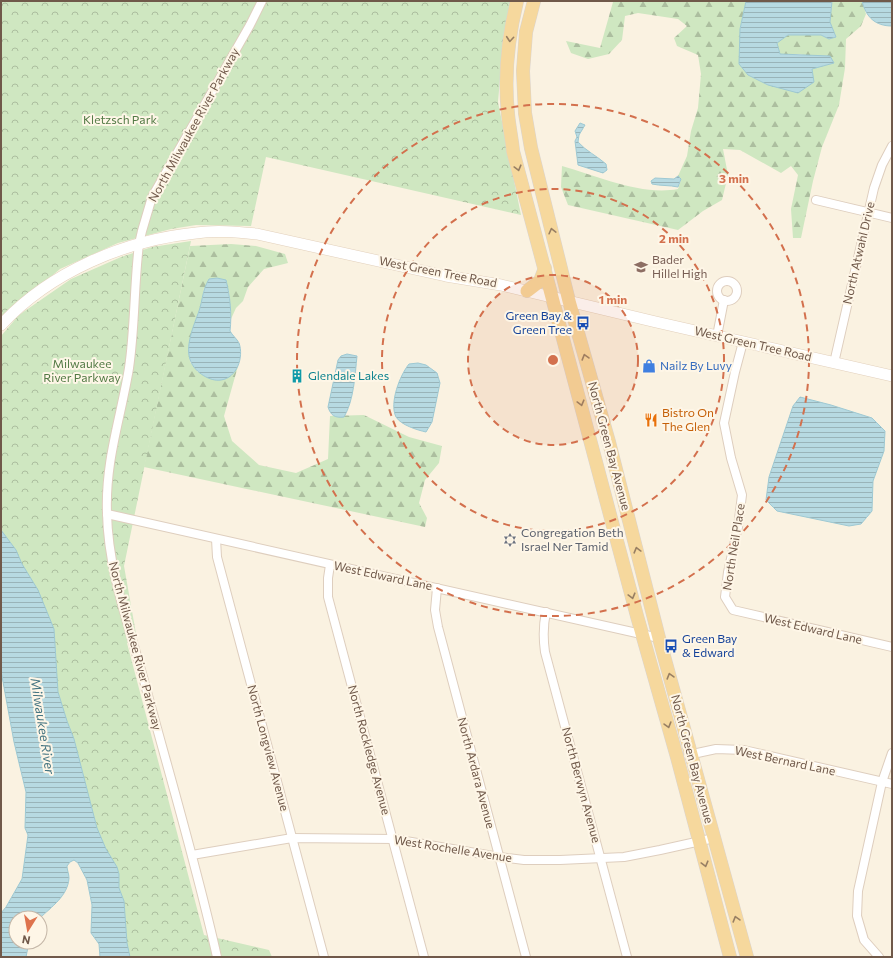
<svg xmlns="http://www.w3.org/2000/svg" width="893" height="958" viewBox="0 0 893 958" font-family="Commissioner,sans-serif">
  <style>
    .forest { fill: url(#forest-firs) }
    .park { fill: url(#park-crowns) }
    .water { fill: url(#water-rules); stroke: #9ec9d3 }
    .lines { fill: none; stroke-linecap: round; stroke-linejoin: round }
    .street-casing { stroke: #decebe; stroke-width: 10 }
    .secondary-casing { stroke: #e2d0bc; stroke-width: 12 }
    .primary-casing { stroke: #dad4d0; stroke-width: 14 }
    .street { stroke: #fff; stroke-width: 8 }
    .secondary { stroke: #fff; stroke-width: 11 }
    .primary { stroke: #f6d89d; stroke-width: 13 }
    .oneway { stroke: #987f63 }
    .ring { fill: none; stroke: #d3704d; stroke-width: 2; stroke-dasharray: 7 5 }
    .labels { text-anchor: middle; stroke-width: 4; stroke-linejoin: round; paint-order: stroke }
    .park-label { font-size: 12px; fill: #537a45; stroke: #fef6e7 }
    .street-label { font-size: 12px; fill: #70594a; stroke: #fef6e7 }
    .education-label { font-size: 12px; fill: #785e54; stroke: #fef6e7; text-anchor: start }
    .transit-label { font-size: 12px; fill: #164399; stroke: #fef6e7; text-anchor: end }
    .shop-label { font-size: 12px; fill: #366cbe; stroke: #fef6e7; text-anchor: start }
    .culture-label { font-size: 12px; fill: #0d838f; stroke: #fef6e7; text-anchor: start }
    .food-label { font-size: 12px; fill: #c56008; stroke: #fef6e7; text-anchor: start }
    .worship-label { font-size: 12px; fill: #5b616d; stroke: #fef6e7; text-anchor: start }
    .water-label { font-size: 13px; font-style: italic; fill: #457582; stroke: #fef6e7 }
    .centre { fill: #d3704d; stroke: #fef6e7; stroke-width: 2 }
    .ring-label { font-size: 12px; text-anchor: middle; font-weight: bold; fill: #d3704d; stroke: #fef6e7; stroke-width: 4; stroke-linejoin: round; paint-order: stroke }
  </style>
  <defs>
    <pattern id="forest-firs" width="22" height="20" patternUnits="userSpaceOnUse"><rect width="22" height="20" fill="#cfe7c1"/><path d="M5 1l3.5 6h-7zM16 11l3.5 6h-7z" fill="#acbe9f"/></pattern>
    <pattern id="park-crowns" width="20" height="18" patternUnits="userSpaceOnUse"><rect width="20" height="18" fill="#cfe7c1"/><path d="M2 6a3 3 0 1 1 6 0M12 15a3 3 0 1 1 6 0" fill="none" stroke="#acbe9f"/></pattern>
    <pattern id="water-rules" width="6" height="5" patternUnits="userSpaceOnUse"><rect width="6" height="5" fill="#b7dae2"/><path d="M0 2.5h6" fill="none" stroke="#99b4b9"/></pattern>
  </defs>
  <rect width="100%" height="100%" fill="#faf2e1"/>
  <g class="forest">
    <path d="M621,1H746L740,29V64L748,75L768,85L812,69L833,63L800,54L780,55L777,42L788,35H821L829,39L836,37L830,22L832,1H862L866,14L861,26L846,39L845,68L839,105L822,147L813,181L801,238H793L791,209L798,175L791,166L781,173L740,150L723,149L728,175L722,200L703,211L678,230L568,205L561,187L562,166C598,176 641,196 678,189L681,180L678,176L687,156L691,131L698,108L701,74L698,55L677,46L674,38L687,26L678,19L638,13L625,16L622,40L609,54L588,59L571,53L566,41L600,48L613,2Z"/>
    <polygon points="231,244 256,246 285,254 288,263 264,269 248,287 243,301 236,308 231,319 229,290 204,288 201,306 194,327 189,348 190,362 198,372 230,376 238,366 224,416 232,441 259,465 296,473 328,459 330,416 364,415 409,437 442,446 439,463 425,480 419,503 427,518 425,527 144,467 190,246"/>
  </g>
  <g class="park">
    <polygon points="1,1 512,1 504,33 498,102 521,215 266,157 251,226 196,225 171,229 118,243 60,269 1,319"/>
    <polygon points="191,241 124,566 138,645 127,643 204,935 269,950 272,957 113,957 1,602 1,336 19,315 71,279 121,257 152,247"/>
  </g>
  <g class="water">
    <polygon points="746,1 832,1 830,22 836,37 829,39 821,35 788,35 777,43 780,54 830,56 834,63 812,69 814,82 798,93 768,85 748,75 739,64 740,29"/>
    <path d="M862,1H892V26C875,26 866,17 862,1Z"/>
    <path d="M580,123L585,125L579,135L578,142C586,151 597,156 606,164L607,170L603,173L578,165L575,141L577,137L575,131Z"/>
    <path d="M678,176L681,179L678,187C669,185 661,186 652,184L651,181L655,178L674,179Z"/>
    <path d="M217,278L226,280C230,296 232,314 230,331C232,335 237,339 239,343C244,357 237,378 221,380C210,382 195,372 191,362C184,347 194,325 199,311C203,299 202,291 209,279Z"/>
    <path d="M347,354L357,356C355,375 354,400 344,417C335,418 331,416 328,407L338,360L341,356Z"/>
    <path d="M418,363L426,365L437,373L440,383L432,422L426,432C417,430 401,425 396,417C389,403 400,375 409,364Z"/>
    <polygon points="800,397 831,405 872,418 885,431 884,451 873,481 872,511 861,524 849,526 777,511 766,500 769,477 793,406"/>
    <path d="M1,530L16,550L22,564L38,590L54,629L58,692L67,721L74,739L97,828L106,849L117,867L119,874V888L124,901L127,943L130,957H100L99,944L91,933L92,905L87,880L78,863L74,860L70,862L67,866C67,870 69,874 69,878C68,896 51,907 40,918H16V942H29L26,957H1V913L6,907L22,879L28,835L25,828L26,792L14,742L1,671Z"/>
  </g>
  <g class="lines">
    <g class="street-casing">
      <g id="street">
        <polyline points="816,200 892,218"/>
        <circle cx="727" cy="291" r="10"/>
        <polyline points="717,336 724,300"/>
        <polyline points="743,342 735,372 724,423 731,458 742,495 738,527 728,572 725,597 733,610 892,647"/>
        <polyline points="834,363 874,188 882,165 892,146"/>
        <polyline points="107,514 659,638"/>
        <polyline points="216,539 217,557 324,957"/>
        <polyline points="330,565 328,578 328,597 424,957"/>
        <polyline points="437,588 435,610 438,627 526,957"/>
        <path d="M546,612C543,626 543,638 545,652L627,957"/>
        <polyline points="688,755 716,749 744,750 892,784"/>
        <polyline points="192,855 292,838 394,839 499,857 524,860 560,860 624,857 660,850 714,838"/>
        <path d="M217,957C196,863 168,770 143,677C128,623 108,569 107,513C105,461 121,417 129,368C135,327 134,285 139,244L142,231L152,197L250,25L262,1"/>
        <polyline points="879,957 864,940 857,916 858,891 882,782 892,753"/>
      </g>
    </g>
    <g class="secondary-casing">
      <path id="secondary" d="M1,325C50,272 125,240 196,233C216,230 237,232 257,234L446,276L501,285L656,322L892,376"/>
    </g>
    <g class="primary-casing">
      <g id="primary">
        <path d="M517,1C508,38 504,76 508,114C509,126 512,139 513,151L637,616L677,757L730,957"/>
        <polyline points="534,1 526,32 523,71 525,113 531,148 569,301 609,442 659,638 747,957"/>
        <polyline points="527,291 540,281 545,268"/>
      </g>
    </g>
    <use href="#street" class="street"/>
    <use href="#secondary" class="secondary"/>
    <use href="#primary" class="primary"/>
  </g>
  <defs><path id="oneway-chevron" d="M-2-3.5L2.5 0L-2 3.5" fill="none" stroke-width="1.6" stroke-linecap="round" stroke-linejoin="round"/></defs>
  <g class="oneway">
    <use href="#oneway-chevron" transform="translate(510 39) rotate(95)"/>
    <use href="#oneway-chevron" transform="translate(518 168) rotate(75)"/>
    <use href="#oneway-chevron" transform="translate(552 231) rotate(-104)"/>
    <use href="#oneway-chevron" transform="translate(585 357) rotate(-106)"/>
    <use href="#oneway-chevron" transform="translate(581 403) rotate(75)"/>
    <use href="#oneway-chevron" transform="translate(637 550) rotate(-105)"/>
    <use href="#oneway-chevron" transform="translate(632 596) rotate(75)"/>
    <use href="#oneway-chevron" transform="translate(670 676) rotate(-106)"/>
    <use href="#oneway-chevron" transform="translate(668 725) rotate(74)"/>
    <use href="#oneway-chevron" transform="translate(705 864) rotate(75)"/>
    <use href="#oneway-chevron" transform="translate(736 919) rotate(-106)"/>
  </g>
  <circle cx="553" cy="360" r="85" fill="#d3704d" fill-opacity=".12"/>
  <g class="ring">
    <circle cx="553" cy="360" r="85"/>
    <circle cx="553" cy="360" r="171"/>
    <circle cx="553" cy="360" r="256"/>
  </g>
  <defs>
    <g id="school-bare" transform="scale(1.08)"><path d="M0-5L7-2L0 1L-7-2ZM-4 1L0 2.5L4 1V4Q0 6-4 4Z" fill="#8d6e63" stroke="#fef6e7" stroke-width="2.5" paint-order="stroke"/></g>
    <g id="bus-bare" transform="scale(1.08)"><path d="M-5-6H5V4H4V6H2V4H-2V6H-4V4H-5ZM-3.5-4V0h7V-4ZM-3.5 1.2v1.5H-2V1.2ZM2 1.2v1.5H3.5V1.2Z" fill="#1a4fb4" stroke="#fef6e7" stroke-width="2.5" paint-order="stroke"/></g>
    <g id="shop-bare" transform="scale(1.08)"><path d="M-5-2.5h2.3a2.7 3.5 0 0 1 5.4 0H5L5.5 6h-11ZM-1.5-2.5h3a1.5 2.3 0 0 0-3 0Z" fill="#3f7fe0" stroke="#fef6e7" stroke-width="2.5" paint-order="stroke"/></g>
    <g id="building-bare" transform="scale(1.08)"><path d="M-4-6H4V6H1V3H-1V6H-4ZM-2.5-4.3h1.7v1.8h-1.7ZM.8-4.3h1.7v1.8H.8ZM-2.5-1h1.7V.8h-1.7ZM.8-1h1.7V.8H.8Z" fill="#0f9aa8" stroke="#fef6e7" stroke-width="2.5" paint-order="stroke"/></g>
    <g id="restaurant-bare" transform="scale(1.08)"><path d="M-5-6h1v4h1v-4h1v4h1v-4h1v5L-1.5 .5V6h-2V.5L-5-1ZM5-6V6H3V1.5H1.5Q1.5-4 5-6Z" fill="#e8710a" stroke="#fef6e7" stroke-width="2.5" paint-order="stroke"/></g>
    <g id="synagogue-bare" transform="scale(1.08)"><path d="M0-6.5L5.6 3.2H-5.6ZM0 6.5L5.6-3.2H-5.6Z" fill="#6b7280" stroke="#fef6e7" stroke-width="2.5" paint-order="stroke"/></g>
  </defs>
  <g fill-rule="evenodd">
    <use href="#school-bare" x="641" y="267"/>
    <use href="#bus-bare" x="583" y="323"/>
    <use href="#shop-bare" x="649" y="366"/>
    <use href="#building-bare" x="297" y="376"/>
    <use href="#restaurant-bare" x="651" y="420"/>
    <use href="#synagogue-bare" x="510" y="540"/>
    <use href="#bus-bare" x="671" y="646"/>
  </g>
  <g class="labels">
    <g class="park-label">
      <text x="120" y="124">Kletzsch Park</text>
      <text x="82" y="368">Milwaukee<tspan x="82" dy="14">River Parkway</tspan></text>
    </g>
    <g class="street-label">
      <text transform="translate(194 125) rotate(-61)" y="4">North Milwaukee River Parkway</text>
      <text transform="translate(859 253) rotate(-77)" y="4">North Atwahl Drive</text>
      <text transform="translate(438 272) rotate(11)" y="4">West Green Tree Road</text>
      <text transform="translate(753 344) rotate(13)" y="4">West Green Tree Road</text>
      <text transform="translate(609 446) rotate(75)" y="4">North Green Bay Avenue</text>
      <text transform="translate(734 547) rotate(-81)" y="4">North Neil Place</text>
      <text transform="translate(383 576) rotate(12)" y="4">West Edward Lane</text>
      <text transform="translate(813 629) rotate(13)" y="4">West Edward Lane</text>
      <text transform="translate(135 646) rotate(75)" y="4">North Milwaukee River Parkway</text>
      <text transform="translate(268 748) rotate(75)" y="4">North Longview Avenue</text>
      <text transform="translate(369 750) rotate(75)" y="4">North Rockledge Avenue</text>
      <text transform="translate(692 759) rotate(75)" y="4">North Green Bay Avenue</text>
      <text transform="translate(785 761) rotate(12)" y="4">West Bernard Lane</text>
      <text transform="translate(476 773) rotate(75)" y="4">North Ardara Avenue</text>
      <text transform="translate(581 785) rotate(75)" y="4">North Berwyn Avenue</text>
      <text transform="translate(453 849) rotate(9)" y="4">West Rochelle Avenue</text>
    </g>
    <g class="education-label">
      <text x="652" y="264">Bader<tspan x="652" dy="14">Hillel High</tspan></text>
    </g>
    <g class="transit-label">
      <text x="572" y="320">Green Bay &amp;<tspan x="572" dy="14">Green Tree</tspan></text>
      <text x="682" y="643" text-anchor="start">Green Bay<tspan x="682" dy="14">&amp; Edward</tspan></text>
    </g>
    <g class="shop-label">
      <text x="660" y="370">Nailz By Luvy</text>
    </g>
    <g class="culture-label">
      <text x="308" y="380">Glendale Lakes</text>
    </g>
    <g class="food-label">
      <text x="662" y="417">Bistro On<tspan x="662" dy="14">The Glen</tspan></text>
    </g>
    <g class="worship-label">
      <text x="521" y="537">Congregation Beth<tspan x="521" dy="14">Israel Ner Tamid</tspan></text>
    </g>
    <g class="water-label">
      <text transform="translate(43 726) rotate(81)" y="5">Milwaukee River</text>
    </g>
  </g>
  <circle cx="553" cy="360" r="6" class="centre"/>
  <g class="ring-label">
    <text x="734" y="183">3 min</text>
    <text x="674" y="243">2 min</text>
    <text x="613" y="304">1 min</text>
  </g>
  <rect width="893" height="958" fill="none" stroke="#70594a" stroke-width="4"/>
  <g transform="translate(28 930) rotate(191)"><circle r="19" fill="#fef6e7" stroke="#c5b7a8"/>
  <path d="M0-3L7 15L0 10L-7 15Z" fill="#de734d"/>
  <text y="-6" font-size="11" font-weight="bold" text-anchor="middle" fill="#70594a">N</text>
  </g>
</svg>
